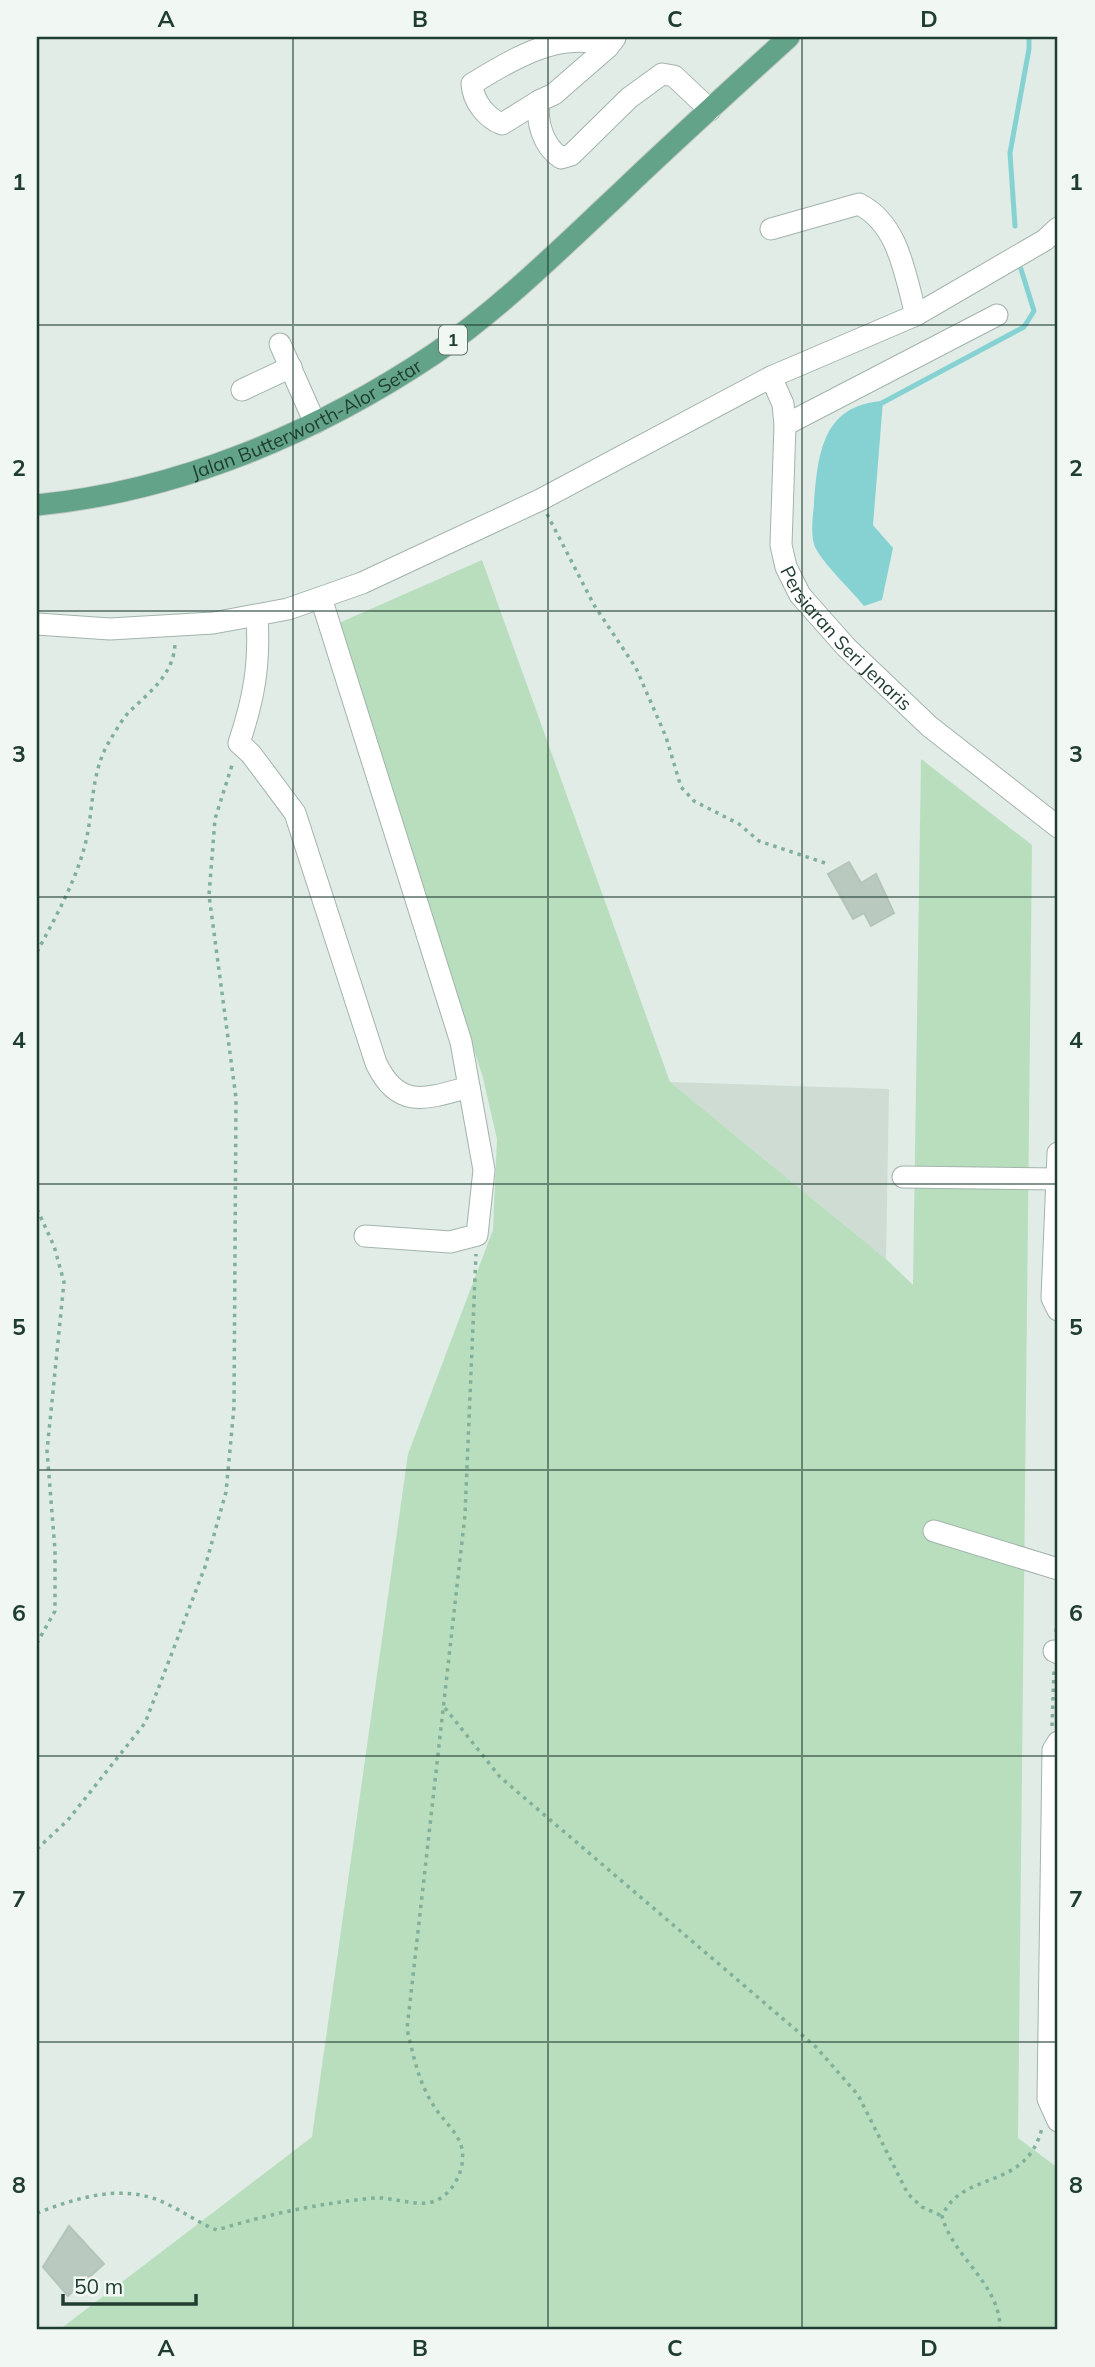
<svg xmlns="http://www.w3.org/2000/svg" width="1095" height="2367" viewBox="0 0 1095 2367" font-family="Mulish,sans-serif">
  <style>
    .built { fill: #cedcd4 }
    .green { fill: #b8debd }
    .water { fill: #86d2d3 }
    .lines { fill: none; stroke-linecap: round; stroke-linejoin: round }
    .stream { stroke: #86d2d3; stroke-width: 5 }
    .building { fill: #b9c9c0; stroke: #b3c5bb; stroke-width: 2 }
    .minor-casing { stroke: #a3b4ab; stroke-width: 23 }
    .major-casing { stroke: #c1c9c5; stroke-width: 23 }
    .path { stroke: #80b09a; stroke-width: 3.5; stroke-dasharray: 3.5 5; stroke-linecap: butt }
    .minor { stroke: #fff; stroke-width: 21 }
    .major { stroke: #63a389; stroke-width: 21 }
    .grid { fill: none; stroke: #203d31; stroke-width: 2; stroke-opacity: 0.55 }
    .labels { text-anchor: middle; stroke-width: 7; stroke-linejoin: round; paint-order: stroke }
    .shield { fill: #f1f8f3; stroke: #5f756b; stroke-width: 2 }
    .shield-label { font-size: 18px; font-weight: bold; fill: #203d31 }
    .street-label { font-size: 19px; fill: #203d31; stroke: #f1f8f3 }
    .neatline { fill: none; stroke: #203d31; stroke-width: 2.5 }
    .grid-label { font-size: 23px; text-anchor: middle; font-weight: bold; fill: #203d31 }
  </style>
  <rect width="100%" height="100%" fill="#e0ece5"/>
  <polygon class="built" points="670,1082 889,1089 886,1259"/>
  <polygon class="green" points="482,560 670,1082 886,1259 913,1285 921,759 1032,845 1018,2138 1058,2168 1058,2330 59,2330 312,2137 408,1454 493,1230 497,1139 483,1078 339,623"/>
  <path class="water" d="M883,401L873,525L893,548L882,600L864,606C851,590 824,565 815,547C810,535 813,516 814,504C818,454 822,405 883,401Z"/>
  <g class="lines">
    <g class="stream">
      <polyline points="1015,226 1010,153 1029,49 1029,37"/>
      <polyline points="880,404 1024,327 1034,311 1021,269"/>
    </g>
  </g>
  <g class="building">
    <polygon points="849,862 861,883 876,874 894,913 871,926 864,913 853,919 828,874"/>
    <polygon points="69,2226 104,2264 68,2296 43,2267"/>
  </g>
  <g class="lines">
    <g class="minor-casing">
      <g id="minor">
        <path d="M608,47L554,94L539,101C536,122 543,146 561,158L571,155L629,98L662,74L674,76L710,110"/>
        <path d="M539,101L502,124C486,118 473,101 472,84C510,60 563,28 608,47L615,38"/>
        <path d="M771,229L859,204C899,224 905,275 916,315"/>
        <polyline points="280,344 315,423"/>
        <path id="s1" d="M771,377L783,404L785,425L781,545L786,567L800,595L846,647L929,726L1058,827"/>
        <polyline points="242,390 291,367"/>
        <polyline points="785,425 997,315"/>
        <polyline points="321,598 461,1042 484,1170 477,1235 450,1242 365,1236"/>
        <path d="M257,617C260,665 254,698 239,743L251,754L295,813L376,1063C398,1110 426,1099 469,1087"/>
        <polyline points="37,624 110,629 213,623 288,609 362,583 540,500 771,377 916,315 1045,240 1058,228"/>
        <polyline points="1058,1153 1052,1298 1058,1310"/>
        <polyline points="903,1177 1058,1179"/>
        <polyline points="934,1531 1058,1569"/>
        <polyline points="1054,1651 1058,1653"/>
        <polyline points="1058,1742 1053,1750 1048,2099 1058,2121"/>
      </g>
    </g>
    <g class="major-casing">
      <g id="major">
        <path id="s2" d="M37,505C179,491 316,433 434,354C501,308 559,250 618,195C674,141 732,89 789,37"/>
      </g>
    </g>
    <g class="path">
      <polyline points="547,514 594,605 636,668 666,737 681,787 694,801 739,824 759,841 825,863"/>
      <path d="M37,952C55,918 75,883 85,845C94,810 90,774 109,742C115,732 122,719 130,711C150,692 175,673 175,642"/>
      <polyline points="37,1209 54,1246 64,1282 47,1451 55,1550 55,1611 37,1643"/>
      <polyline points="1056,1632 1058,1607"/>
      <polyline points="445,1708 500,1777 816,2047 858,2095 908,2194 922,2207 942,2216"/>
      <polyline points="1052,1726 1054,1671"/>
      <polyline points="37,1849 68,1820 145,1723 205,1567 226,1492 234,1407 236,1098 209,895 215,819 233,762"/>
      <path d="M37,2213C79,2197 126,2182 169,2205C186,2213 200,2224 217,2230C269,2214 320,2203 375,2198C392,2197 411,2205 428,2203C451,2199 466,2171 462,2149C458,2132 445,2123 436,2109C419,2085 414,2058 407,2029L465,1515L476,1254"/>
      <path d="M1000,2330C1001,2284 953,2258 942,2216C963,2169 1026,2192 1042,2128"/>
    </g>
    <use href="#minor" class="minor"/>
    <use href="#major" class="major"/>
  </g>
  <path class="grid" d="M293,37V2330M548,37V2330M802,37V2330M37,325H1058M37,611H1058M37,897H1058M37,1184H1058M37,1470H1058M37,1756H1058M37,2042H1058"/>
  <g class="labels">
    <rect class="shield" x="439" y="325.5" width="28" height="29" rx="5"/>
    <g class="shield-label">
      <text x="453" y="346">1</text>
    </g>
    <g class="street-label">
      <text dy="7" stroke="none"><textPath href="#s2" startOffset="285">Jalan Butterworth-Alor Setar</textPath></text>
      <text dy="7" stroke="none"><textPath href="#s1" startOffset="287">Persiaran Seri Jenaris</textPath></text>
    </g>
  </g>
  <rect width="1095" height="2367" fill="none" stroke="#f1f8f3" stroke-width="77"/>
  <path d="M63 2294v10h133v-10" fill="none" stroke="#203d31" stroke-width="3.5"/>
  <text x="74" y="2294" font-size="21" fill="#203d31" stroke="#f1f8f3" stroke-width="5" paint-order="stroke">50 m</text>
  <rect x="38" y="38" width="1018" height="2290" class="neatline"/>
  <g class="grid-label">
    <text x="166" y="27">A</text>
    <text x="420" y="27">B</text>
    <text x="675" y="27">C</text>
    <text x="929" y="27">D</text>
    <text x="19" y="190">1</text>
    <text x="1076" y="190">1</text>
    <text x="19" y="476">2</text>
    <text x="1076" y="476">2</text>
    <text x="19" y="762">3</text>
    <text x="1076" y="762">3</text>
    <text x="19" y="1048">4</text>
    <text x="1076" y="1048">4</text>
    <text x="19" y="1335">5</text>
    <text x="1076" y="1335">5</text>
    <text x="19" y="1621">6</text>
    <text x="1076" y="1621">6</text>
    <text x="19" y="1907">7</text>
    <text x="1076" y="1907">7</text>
    <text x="19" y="2193">8</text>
    <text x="1076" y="2193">8</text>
    <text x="166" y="2356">A</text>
    <text x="420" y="2356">B</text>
    <text x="675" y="2356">C</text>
    <text x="929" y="2356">D</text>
  </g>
</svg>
